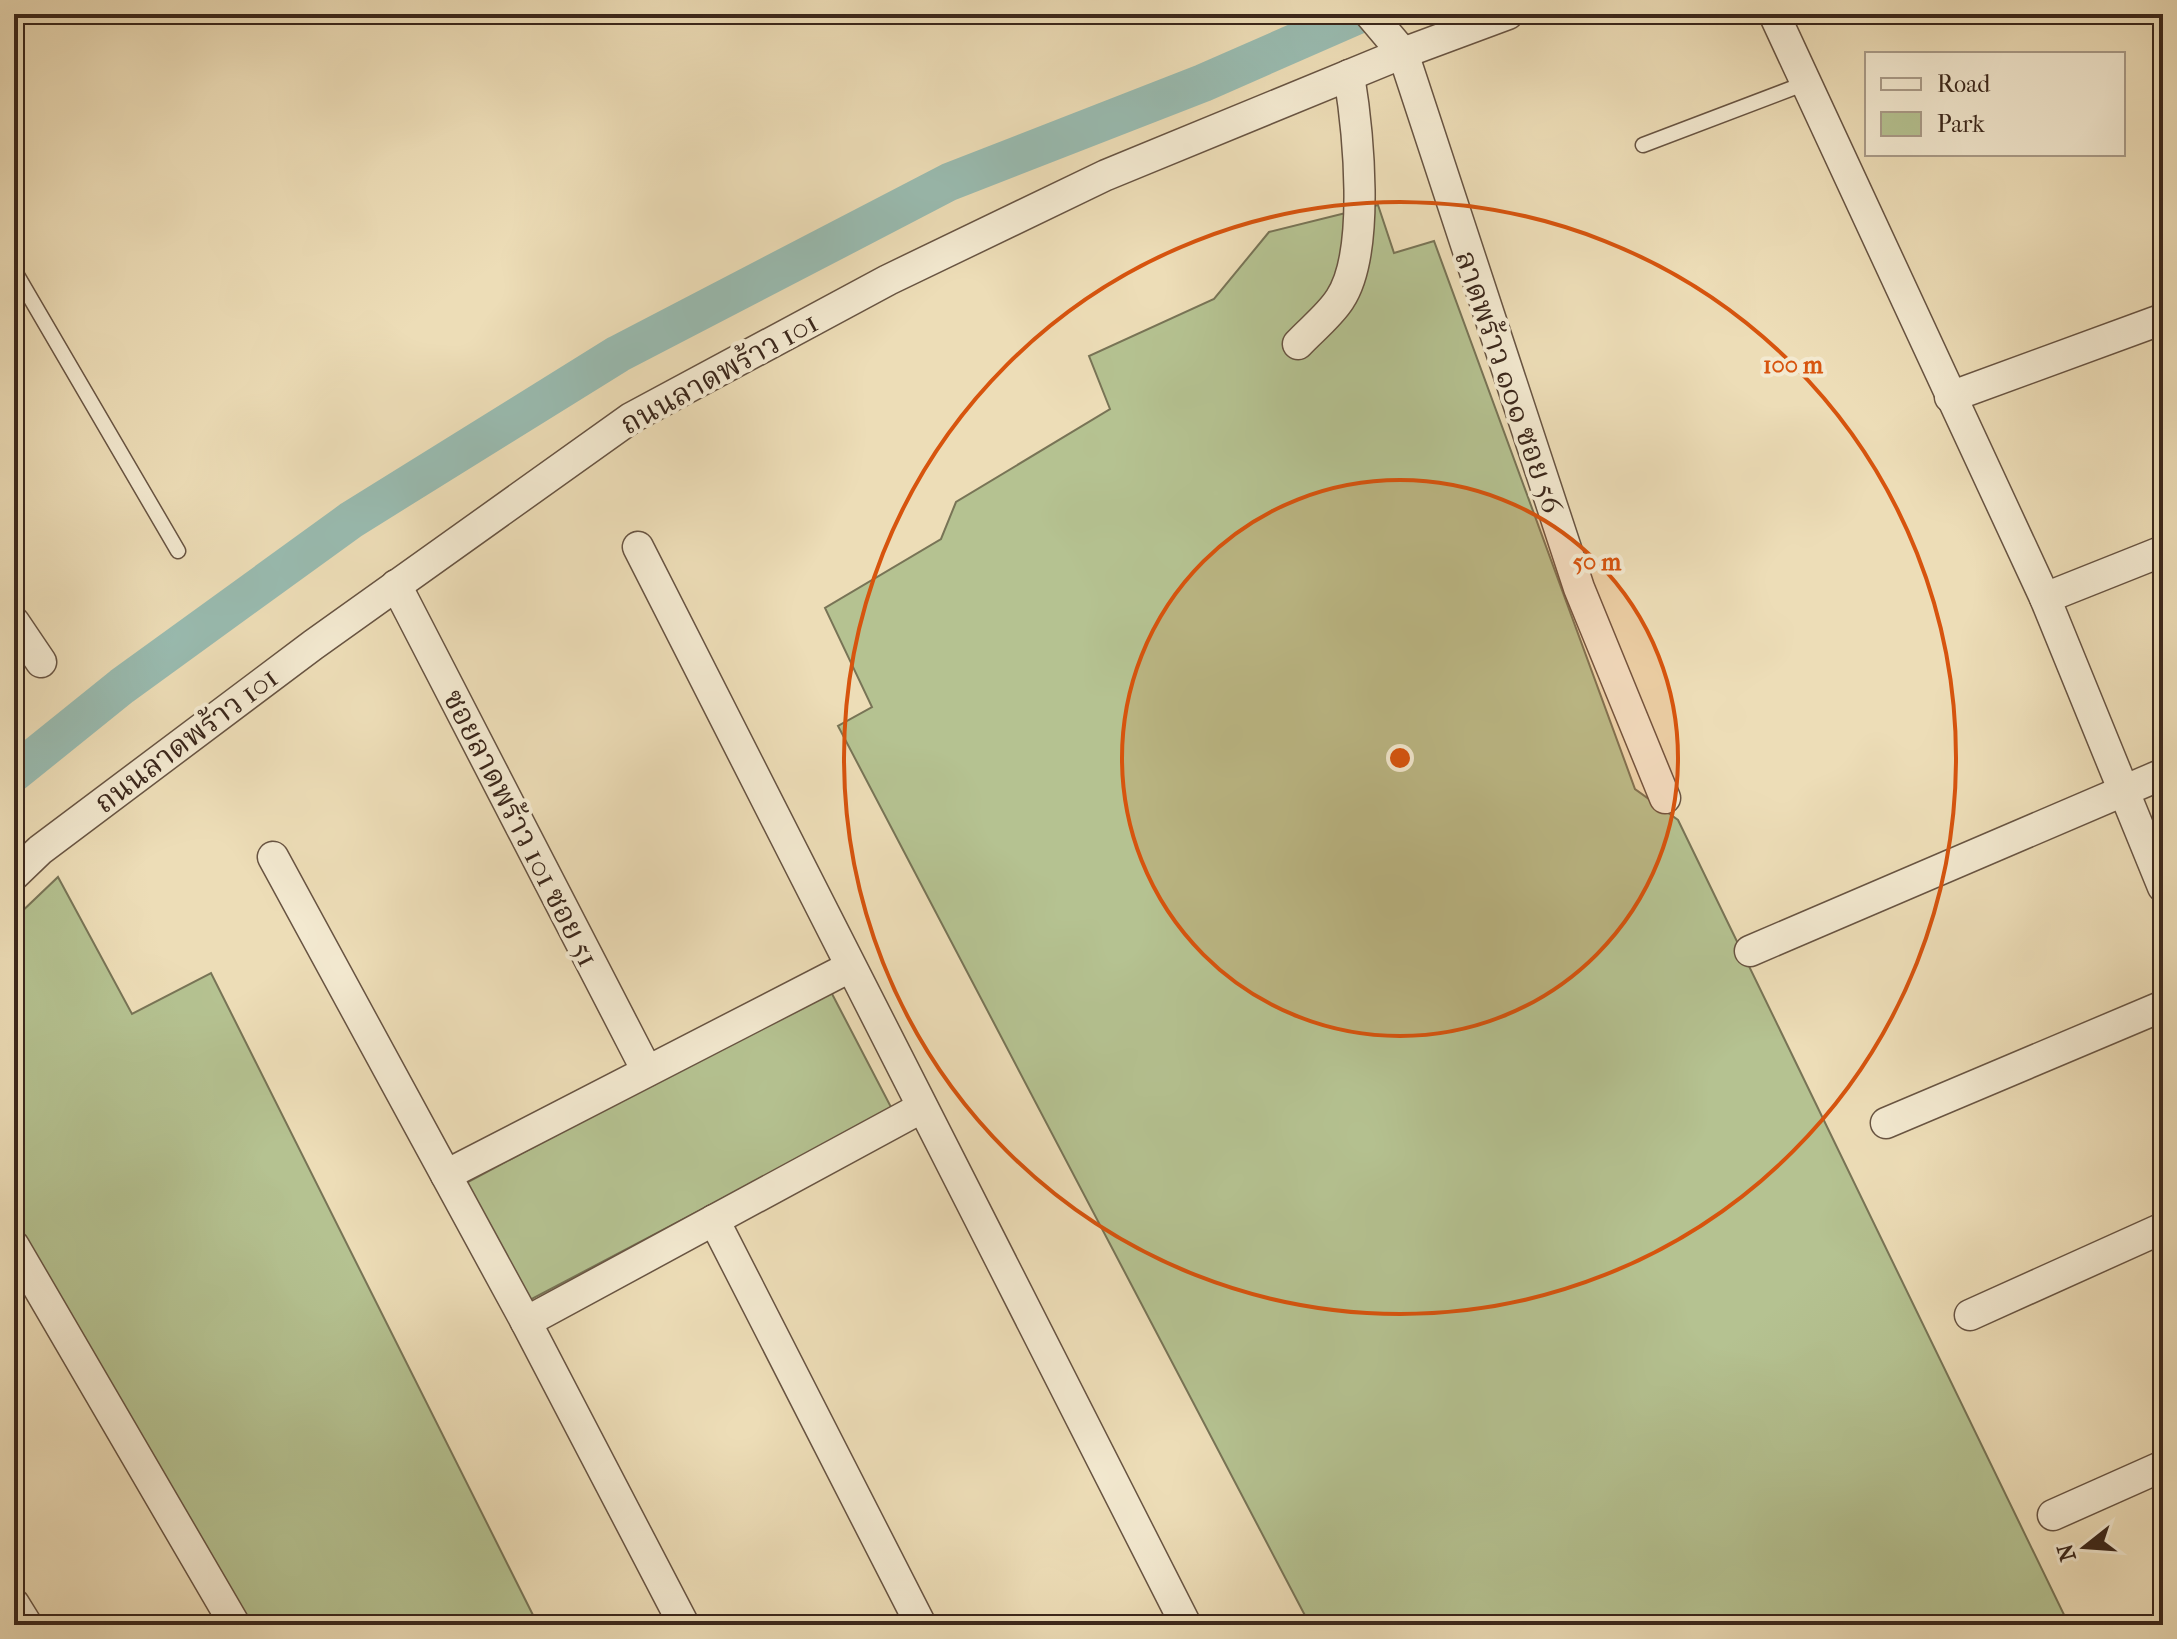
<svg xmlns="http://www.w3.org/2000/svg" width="2177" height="1639" viewBox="0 0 2177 1639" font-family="'IM FELL French Canon','Noto Serif Thai',serif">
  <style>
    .green { fill: #b5c291; stroke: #787456; stroke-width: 2 }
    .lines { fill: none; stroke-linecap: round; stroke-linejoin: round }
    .canal { stroke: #99bbb0; stroke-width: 38 }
    .service-casing { stroke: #685442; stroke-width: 17 }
    .minor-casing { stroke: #685442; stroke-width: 33 }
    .service { stroke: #f3e9d0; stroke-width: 14 }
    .minor { stroke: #f3e9d0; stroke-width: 30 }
    .ring { fill: none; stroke: #d7540e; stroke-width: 4 }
    .labels { text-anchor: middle; stroke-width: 8; stroke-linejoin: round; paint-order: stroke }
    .street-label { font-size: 30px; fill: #3b271b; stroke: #f3e9d0 }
    .centre { fill: #d7540e; stroke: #f3e9d0; stroke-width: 4 }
    .ring-label { font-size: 24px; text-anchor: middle; font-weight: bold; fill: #d7540e; stroke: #f3e9d0; stroke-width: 8; stroke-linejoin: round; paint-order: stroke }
  </style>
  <rect width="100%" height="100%" fill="#edddb7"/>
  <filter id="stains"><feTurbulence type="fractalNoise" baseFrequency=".0025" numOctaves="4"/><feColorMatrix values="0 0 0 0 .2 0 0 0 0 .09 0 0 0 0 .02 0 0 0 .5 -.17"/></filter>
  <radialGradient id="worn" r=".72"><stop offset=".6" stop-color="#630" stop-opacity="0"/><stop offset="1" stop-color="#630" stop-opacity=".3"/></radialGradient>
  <g class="green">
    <polygon points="1378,205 1394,253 1434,241 1635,789 1678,820 2069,1625 1310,1625 838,726 872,707 825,608 941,539 956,502 1110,409 1089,356 1214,299 1269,232"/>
    <polygon points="58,877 132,1014 211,973 538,1625 246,1625 14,1227 14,919"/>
    <polygon points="830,990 892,1109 528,1301 466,1183"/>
  </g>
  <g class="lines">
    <polyline class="canal" points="14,773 122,686 351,520 618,354 949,182 1203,83 1360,14"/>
    <g class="service-casing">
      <g id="service">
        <polyline points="1643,145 1806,83"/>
        <polyline points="14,270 178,551"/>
      </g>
    </g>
    <g class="minor-casing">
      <g id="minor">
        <polyline points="1370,14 1403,53 1579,588 1665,798"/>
        <polyline points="1774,14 2045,598 2163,887"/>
        <path d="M1298,344C1311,330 1330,315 1340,299C1371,252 1358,130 1349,75"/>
        <polyline points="1950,397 2163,319"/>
        <polyline points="638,547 1186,1625"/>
        <polyline points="396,585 647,1071"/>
        <polyline points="2045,598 2163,551"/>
        <polyline points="14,622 41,662"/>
        <polyline points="273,857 526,1322 684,1625"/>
        <polyline points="14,875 40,850 313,645 631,418 888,280 1106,175 1403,53 1508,14"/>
        <polyline points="1750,951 2163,774"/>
        <polyline points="1886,1123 2163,1006"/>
        <polyline points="446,1175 850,967"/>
        <polyline points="714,1220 921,1625"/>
        <polyline points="14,1246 235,1625"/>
        <polyline points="1970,1315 2163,1228"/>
        <polyline points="526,1322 921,1108"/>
        <polyline points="2053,1515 2163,1466"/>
        <polyline points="14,1604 27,1625"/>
      </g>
    </g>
    <use href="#service" class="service"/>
    <use href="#minor" class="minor"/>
  </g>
  <circle cx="1400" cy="758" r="278" fill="#d7540e" fill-opacity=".12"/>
  <g class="ring">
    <circle cx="1400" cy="758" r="278"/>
    <circle cx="1400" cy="758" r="556"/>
  </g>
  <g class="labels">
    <g class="street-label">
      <text transform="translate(719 373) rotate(-29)" y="10">ถนนลาดพร้าว 101</text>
      <text transform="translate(1509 382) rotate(71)" y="10">ลาดพร้าว ๑๐๑ ซอย 56</text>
      <text transform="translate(186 740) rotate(-37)" y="10">ถนนลาดพร้าว 101</text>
      <text transform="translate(521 828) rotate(63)" y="10">ซอยลาดพร้าว 101 ซอย 51</text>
    </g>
  </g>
  <circle cx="1400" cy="758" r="12" class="centre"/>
  <g class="ring-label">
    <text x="1793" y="373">100 m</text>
    <text x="1597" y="570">50 m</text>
  </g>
  <rect width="2177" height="1639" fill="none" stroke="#edddb7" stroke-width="48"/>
  <rect x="16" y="16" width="2145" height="1607" fill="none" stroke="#3b271b" stroke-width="4"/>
  <rect x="24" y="24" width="2129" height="1591" fill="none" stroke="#3b271b" stroke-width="2"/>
  <rect x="1865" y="52" width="260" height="104" fill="#f3e9d0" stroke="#a99b88" stroke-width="2"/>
  <rect x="1881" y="78" width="40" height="12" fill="#f3e9d0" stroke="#a99b88" stroke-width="2"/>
  <text x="1937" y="92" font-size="24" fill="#3b271b">Road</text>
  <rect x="1881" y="112" width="40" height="24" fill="#b5c291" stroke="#a99b88" stroke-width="2"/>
  <text x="1937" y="132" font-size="24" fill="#3b271b">Park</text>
  <g transform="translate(2085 1547) rotate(253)" stroke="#f3e9d0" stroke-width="6" paint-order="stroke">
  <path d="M0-6L14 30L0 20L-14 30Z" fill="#3b271b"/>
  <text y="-12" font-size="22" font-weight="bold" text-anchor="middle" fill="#3b271b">N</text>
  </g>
  <rect width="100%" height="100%" filter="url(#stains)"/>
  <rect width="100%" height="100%" fill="url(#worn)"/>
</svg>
